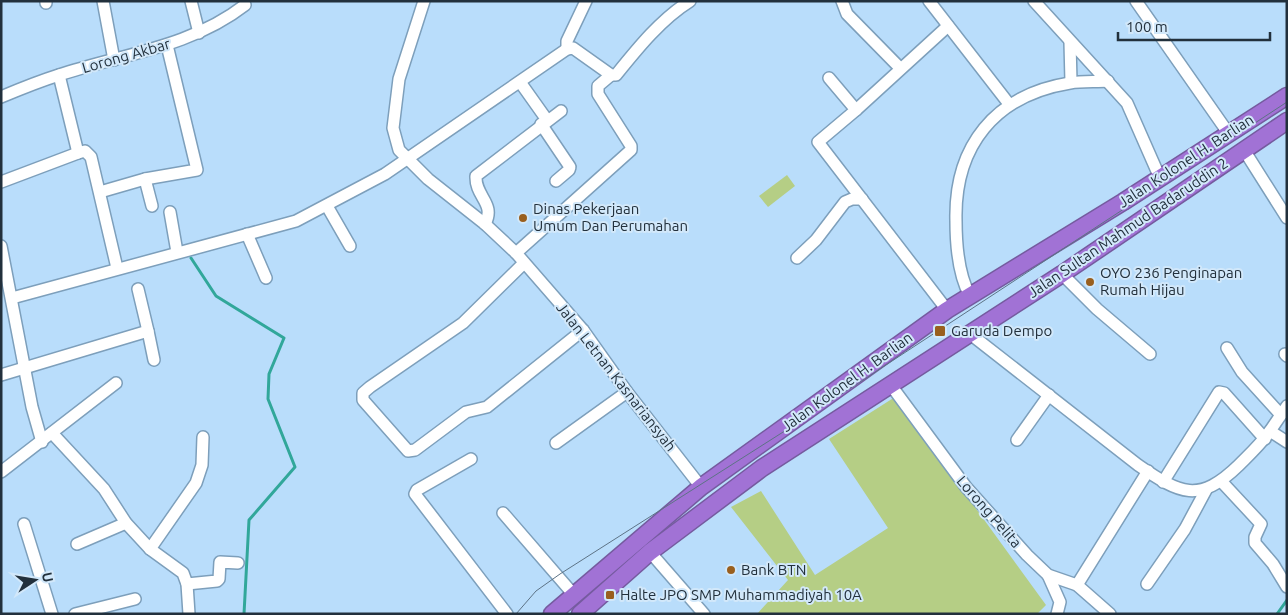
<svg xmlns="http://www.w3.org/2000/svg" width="1288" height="615" viewBox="0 0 1288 615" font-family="Ubuntu,sans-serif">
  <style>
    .green { fill: #b5ce85 }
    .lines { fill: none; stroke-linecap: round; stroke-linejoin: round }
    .stream { stroke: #31a79a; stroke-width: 3 }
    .minor-casing { stroke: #7d9fbb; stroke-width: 14 }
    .highway-casing { stroke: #755b9f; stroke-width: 19 }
    .minor { stroke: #fff; stroke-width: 11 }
    .highway { stroke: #a172d5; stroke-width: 16 }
    .tram { stroke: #5d7386; stroke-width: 1 }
    .poi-dot { fill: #995f1e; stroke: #d2e8fa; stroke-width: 2 }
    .labels { text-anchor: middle; stroke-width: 4; stroke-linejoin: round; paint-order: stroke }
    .street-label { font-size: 15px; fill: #22303c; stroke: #d2e8fa }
    .poi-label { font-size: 15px; fill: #22303c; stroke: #d2e8fa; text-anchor: start }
  </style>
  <rect width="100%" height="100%" fill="#b9ddfb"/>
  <g class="green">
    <polygon points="787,175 795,186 768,207 759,196"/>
    <polygon points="895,397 1046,605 1037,614 757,614 788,580 731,507 761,491 815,575 888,528 829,439"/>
  </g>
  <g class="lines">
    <g class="stream">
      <polyline points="191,258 216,296 284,338 269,374 268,399 295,467 249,520 244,614"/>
      <polyline points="1277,614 1287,600"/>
    </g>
    <g class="minor-casing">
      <g id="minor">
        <polyline points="46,1 46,3"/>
        <polyline points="103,1 114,60"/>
        <polyline points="191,1 199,33"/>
        <polyline points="424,1 399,79 393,128 399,150 428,179 485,224 516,253 583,330 627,392 701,487"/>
        <polyline points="842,1 847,14 900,68"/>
        <polyline points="929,1 1009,104"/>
        <polyline points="1034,1 1127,103 1160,178"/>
        <polyline points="1136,1 1229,134"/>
        <polyline points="1070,42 1071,82"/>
        <polyline points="567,49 567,41 586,1"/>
        <polyline points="59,75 78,153 85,151 91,157 117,268"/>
        <polyline points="829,78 856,110 818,142 947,310"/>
        <polyline points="520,82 547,120"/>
        <path d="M1,97C20,89 40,81 59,75C123,54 191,47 245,5"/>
        <polyline points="856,110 948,26"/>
        <polyline points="541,124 570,167 569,170 556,181"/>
        <polyline points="1244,150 1287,218"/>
        <polyline points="145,179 152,206"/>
        <polyline points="1,182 78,153"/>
        <polyline points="100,192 145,179 197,170 167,45"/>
        <polyline points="327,206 350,246"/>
        <polyline points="170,212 177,252"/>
        <path d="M485,224C496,203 475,197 476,176L561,111"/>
        <polyline points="247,234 266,278"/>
        <polyline points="1,246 32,407 42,442"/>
        <polyline points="516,253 631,150 631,146 598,94 598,86 611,75"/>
        <polyline points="797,258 816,240 845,202 852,199 862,199"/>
        <polyline points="524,263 463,323 370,387 363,393 363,400 408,451 415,450 466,412 487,407 583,330"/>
        <polyline points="1062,274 1097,309 1150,354"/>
        <path d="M970,296C958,274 956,245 956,221C954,146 995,95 1070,83C1082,81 1096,82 1108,81"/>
        <path d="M12,298L296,221L385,174L567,49L573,48L611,75H616C637,49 661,19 690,1"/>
        <polyline points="148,331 154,360"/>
        <path d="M969,333L1138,465C1180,494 1199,504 1239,465C1250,454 1261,444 1270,431L1287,442"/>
        <polyline points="1227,348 1242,372 1281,415"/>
        <polyline points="1285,354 1287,356"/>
        <polyline points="1,375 148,331 138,289"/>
        <polyline points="890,384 966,487 1027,555 1048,575 1077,585 1110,614"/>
        <polyline points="1270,431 1287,406"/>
        <polyline points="52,433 104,489 126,523 150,549 183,573 187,584 189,614"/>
        <polyline points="1017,440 1049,395"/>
        <polyline points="556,443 627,392"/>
        <polyline points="471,459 417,490 415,494 507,614"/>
        <polyline points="1,472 116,383"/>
        <polyline points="1221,481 1261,524 1255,537 1255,543 1273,564 1287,587"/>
        <polyline points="1163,482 1219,392 1224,393 1265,439"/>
        <polyline points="503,513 574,595"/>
        <polyline points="24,524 52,614"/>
        <polyline points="77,544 126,523"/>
        <polyline points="150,549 196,483 202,465 203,437"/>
        <polyline points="650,552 704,614"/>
        <polyline points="1048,575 1060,602 1057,614"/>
        <polyline points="187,584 217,581 219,579 220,562 238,563"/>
        <polyline points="1147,584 1185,529 1206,490"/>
        <polyline points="1077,585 1148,471"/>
        <polyline points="75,614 135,599"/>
      </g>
    </g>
    <g class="highway-casing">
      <g id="highway">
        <polyline points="552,614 701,487 947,310 1123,202 1287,96"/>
        <polyline points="580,614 650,552 762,468 1062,274 1287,121"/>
      </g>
    </g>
    <use href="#minor" class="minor"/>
    <use href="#highway" class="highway"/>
    <polyline class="tram" points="516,614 536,591 560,574 802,420 1287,102"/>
  </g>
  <g class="poi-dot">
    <circle cx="523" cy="218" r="5"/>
    <circle cx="1090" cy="282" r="5"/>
    <rect x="934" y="325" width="12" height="12" rx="2.5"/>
    <circle cx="731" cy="570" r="5"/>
    <rect x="605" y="590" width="10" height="10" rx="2.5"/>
  </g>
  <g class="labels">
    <g class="street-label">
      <text transform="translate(126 56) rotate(-16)" y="5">Lorong Akbar</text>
      <text transform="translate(1186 161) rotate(-33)" y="5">Jalan Kolonel H. Barlian</text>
      <text transform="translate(1128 228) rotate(-34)" y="5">Jalan Sultan Mahmud Badaruddin 2</text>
      <text transform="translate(616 377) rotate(52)" y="5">Jalan Letnan Kasnariansyah</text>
      <text transform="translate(847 382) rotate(-36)" y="5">Jalan Kolonel H. Barlian</text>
      <text transform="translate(989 512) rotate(49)" y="5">Lorong Pelita</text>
    </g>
    <g class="poi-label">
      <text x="533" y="214">Dinas Pekerjaan<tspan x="533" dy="17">Umum Dan Perumahan</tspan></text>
      <text x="1100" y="278">OYO 236 Penginapan<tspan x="1100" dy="17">Rumah Hijau</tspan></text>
      <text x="951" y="336">Garuda Dempo</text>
      <text x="741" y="575">Bank BTN</text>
      <text x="620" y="600">Halte JPO SMP Muhammadiyah 10A</text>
    </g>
  </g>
  <rect width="1288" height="615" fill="none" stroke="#22303c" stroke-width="5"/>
  <g transform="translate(35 580) rotate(78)" stroke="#d2e8fa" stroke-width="4" paint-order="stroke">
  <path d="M0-4L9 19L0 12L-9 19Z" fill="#22303c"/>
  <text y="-8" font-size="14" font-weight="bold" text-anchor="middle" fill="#22303c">U</text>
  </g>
  <path d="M1118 32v8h152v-8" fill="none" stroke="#22303c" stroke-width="2.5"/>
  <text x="1126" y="32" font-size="15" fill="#22303c" stroke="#d2e8fa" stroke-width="4" paint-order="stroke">100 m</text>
</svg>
